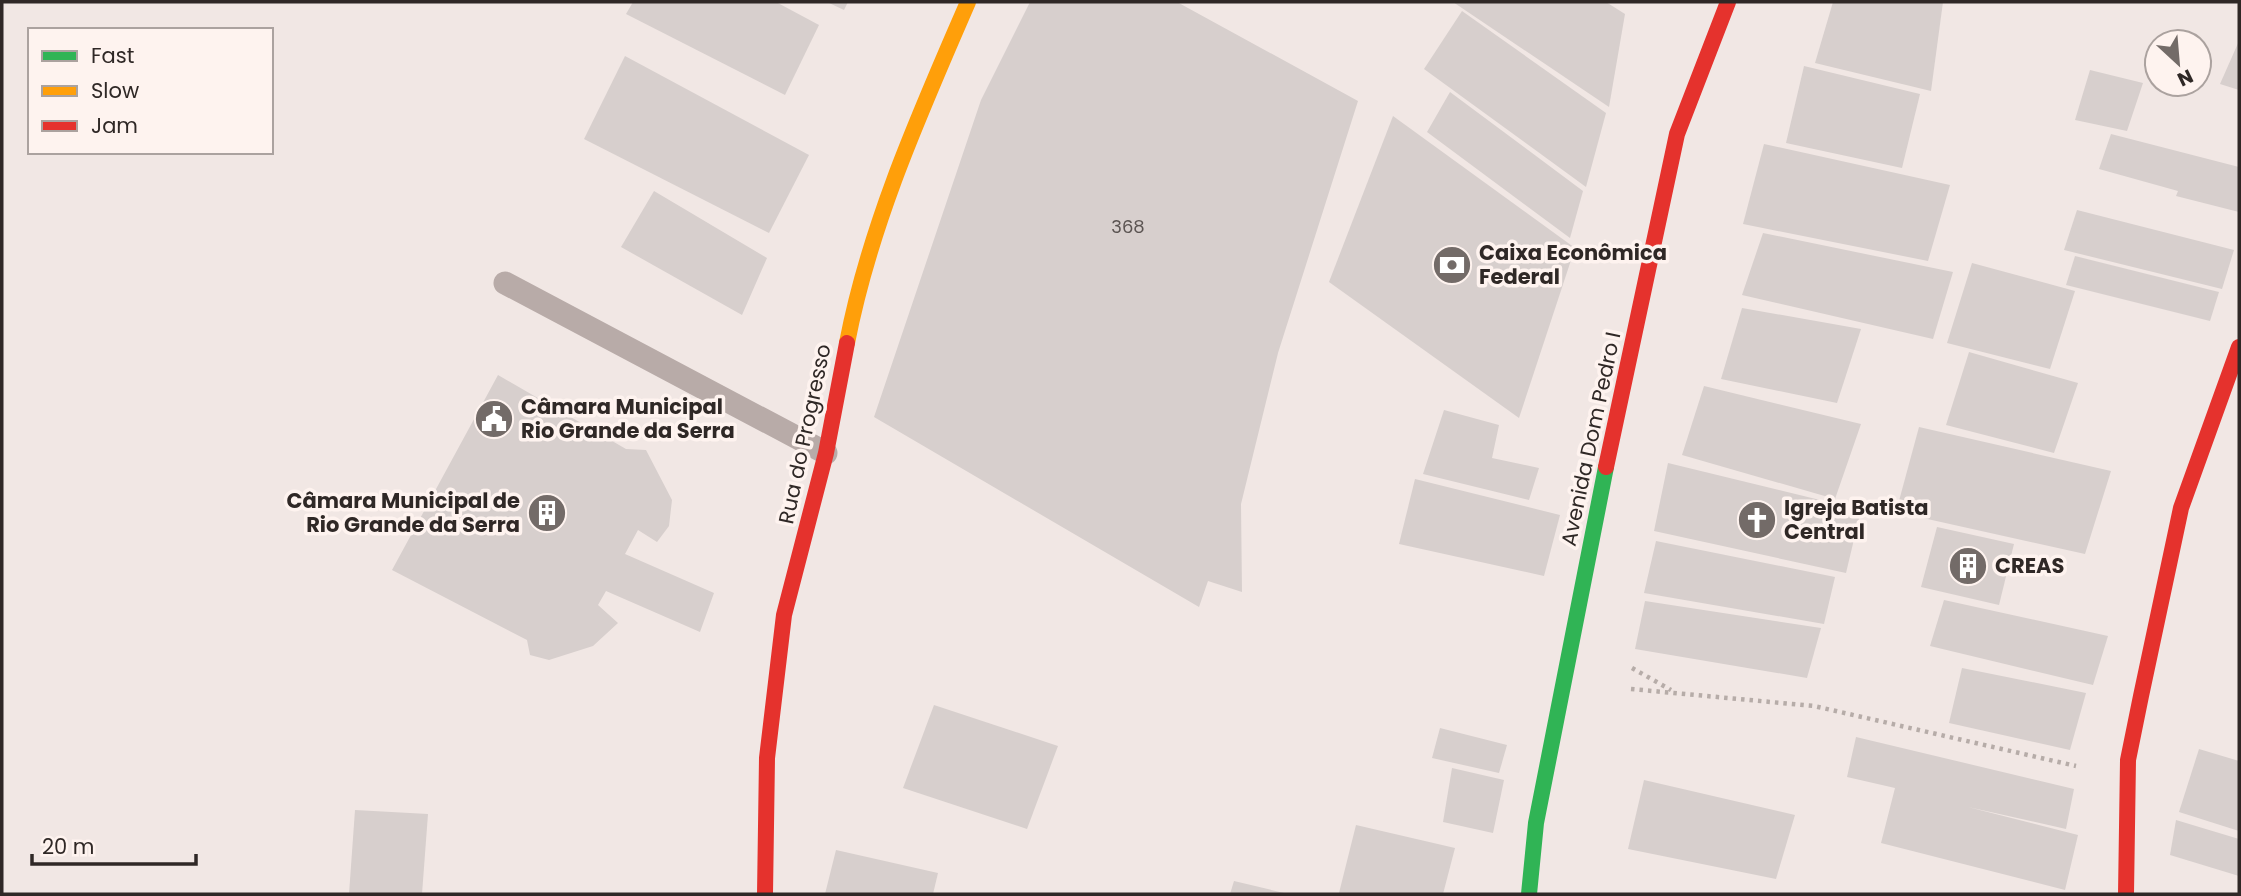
<svg xmlns="http://www.w3.org/2000/svg" width="2241" height="896" viewBox="0 0 2241 896" font-family="Poppins,sans-serif">
  <style>
    .building { fill: #d7cfcd }
    .lines { fill: none; stroke-linecap: round; stroke-linejoin: round }
    .path { stroke: #b6aca8; stroke-width: 4.5; stroke-dasharray: 3.5 5; stroke-linecap: butt }
    .lane { stroke: #b8aba8; stroke-width: 23 }
    .fast { stroke: #30b455; stroke-width: 16 }
    .slow { stroke: #ff9f0a; stroke-width: 16 }
    .jam { stroke: #e5322d; stroke-width: 16 }
    .labels { text-anchor: middle; stroke-width: 7; stroke-linejoin: round; paint-order: stroke }
    .number-label { font-size: 18px; fill: #5b5452 }
    .poi-label { font-size: 21px; font-weight: bold; fill: #2f2826; stroke: #fef3ef; text-anchor: start }
    .street-label { font-size: 21px; fill: #2f2826; stroke: #fef3ef }
  </style>
  <rect width="100%" height="100%" fill="#f1e7e4"/>
  <g class="building">
    <polygon points="633,2 776,2 819,25 785,95 626,14"/>
    <polygon points="827,2 848,2 844,10"/>
    <polygon points="1030,2 1177,2 1358,101 1278,353 1241,504 1242,592 1208,581 1199,607 874,417 981,100"/>
    <polygon points="1453,2 1606,2 1625,14 1609,107"/>
    <polygon points="1833,2 1943,2 1931,91 1815,63"/>
    <polygon points="1462,11 1606,113 1586,187 1424,69"/>
    <polygon points="2239,41 2239,90 2220,84"/>
    <polygon points="625,56 809,155 769,233 584,139"/>
    <polygon points="1804,66 1920,94 1902,168 1786,143"/>
    <polygon points="2090,70 2143,83 2127,131 2075,120"/>
    <polygon points="1450,92 1583,191 1570,238 1427,132"/>
    <polygon points="1393,116 1575,248 1519,418 1329,282"/>
    <polygon points="2111,134 2239,167 2239,212 2176,196 2178,191 2099,169"/>
    <polygon points="1764,144 1950,185 1928,261 1743,224"/>
    <polygon points="654,191 767,258 742,315 621,247"/>
    <polygon points="2077,210 2234,250 2222,289 2064,250"/>
    <polygon points="1763,233 1953,272 1933,339 1742,295"/>
    <polygon points="2075,256 2219,292 2210,321 2066,285"/>
    <polygon points="1972,263 2075,291 2050,369 1947,343"/>
    <polygon points="1742,308 1861,329 1837,403 1721,379"/>
    <polygon points="1969,352 2078,383 2054,453 1946,425"/>
    <polygon points="498,375 626,449 646,450 672,500 669,526 657,542 638,530 625,554 714,593 700,632 606,591 598,605 618,623 593,646 549,660 530,655 527,640 392,570"/>
    <polygon points="1704,386 1861,424 1835,499 1682,455"/>
    <polygon points="1444,410 1499,425 1492,458 1539,468 1529,500 1423,474"/>
    <polygon points="1919,427 2111,471 2085,554 1896,512"/>
    <polygon points="1668,463 1861,510 1846,573 1654,531"/>
    <polygon points="1415,479 1560,515 1544,576 1399,544"/>
    <polygon points="1937,527 2014,544 1999,605 1921,587"/>
    <polygon points="1656,541 1835,577 1824,624 1644,593"/>
    <polygon points="1944,600 2108,636 2093,685 1930,646"/>
    <polygon points="1645,601 1821,628 1807,678 1635,649"/>
    <polygon points="1962,668 2086,693 2070,750 1949,723"/>
    <polygon points="934,705 1058,746 1027,829 903,788"/>
    <polygon points="1440,728 1507,745 1499,773 1432,758"/>
    <polygon points="1856,737 2074,789 2066,829 1968,807 2078,835 2065,890 1881,843 1895,788 1847,777"/>
    <polygon points="2199,749 2239,761 2239,831 2179,812"/>
    <polygon points="1452,768 1504,780 1493,833 1443,822"/>
    <polygon points="1644,780 1795,815 1776,879 1628,849"/>
    <polygon points="355,810 428,814 422,894 349,894"/>
    <polygon points="2176,820 2239,839 2239,876 2170,855"/>
    <polygon points="1356,825 1455,848 1443,894 1339,893"/>
    <polygon points="836,850 938,873 933,894 825,894"/>
    <polygon points="1234,881 1284,893 1284,894 1230,894"/>
  </g>
  <g class="lines">
    <g class="path">
      <polyline points="1632,668 1671,690"/>
      <polyline points="1631,689 1814,706 2076,766"/>
    </g>
    <polyline class="lane" points="505,283 826,453"/>
    <polyline class="fast" points="1529,894 1536,823 1606,467"/>
    <path class="slow" d="M847,343C870,224 920,113 968,2"/>
    <g class="jam">
      <polyline points="1606,467 1677,134 1728,2"/>
      <polyline points="765,894 767,758 784,615 826,453 847,343"/>
      <polyline points="2126,894 2128,760 2141,696 2181,508 2239,347"/>
    </g>
  </g>
  <defs>
    <g id="bank-disc" transform="scale(2.0125)"><circle r="9.5" fill="#736b68" stroke="#fef3ef"/><path d="M-6-4H6V4H-6ZM0-2.3a2.3 2.3 0 1 0 0 4.6a2.3 2.3 0 1 0 0-4.6Z" fill="#fff"/></g>
    <g id="civic-disc" transform="scale(2.0125)"><circle r="9.5" fill="#736b68" stroke="#fef3ef"/><path d="M-.6-6.5H3V-4.5H.6V-3L4-1V1h2V6H-6V1h2V-1L-.6-3ZM-1.2 2.5V6h2.4V2.5Z" fill="#fff"/></g>
    <g id="building-disc" transform="scale(2.0125)"><circle r="9.5" fill="#736b68" stroke="#fef3ef"/><path d="M-4-6H4V6H1V3H-1V6H-4ZM-2.5-4.3h1.7v1.8h-1.7ZM.8-4.3h1.7v1.8H.8ZM-2.5-1h1.7V.8h-1.7ZM.8-1h1.7V.8H.8Z" fill="#fff"/></g>
    <g id="church-disc" transform="scale(2.0125)"><circle r="9.5" fill="#736b68" stroke="#fef3ef"/><path d="M-1.2-6h2.4v3.5h3.3v2.4h-3.3V6h-2.4V-.1h-3.3v-2.4h3.3Z" fill="#fff"/></g>
  </defs>
  <g fill-rule="evenodd">
    <use href="#bank-disc" x="1452" y="265"/>
    <use href="#civic-disc" x="494" y="419"/>
    <use href="#building-disc" x="547" y="513"/>
    <use href="#church-disc" x="1757" y="520"/>
    <use href="#building-disc" x="1968" y="566"/>
  </g>
  <g class="labels">
    <g class="number-label">
      <text x="1128" y="233">368</text>
    </g>
    <g class="poi-label">
      <text x="1479" y="260">Caixa Econômica<tspan x="1479" dy="24">Federal</tspan></text>
      <text x="521" y="414">Câmara Municipal<tspan x="521" dy="24">Rio Grande da Serra</tspan></text>
      <text x="520" y="508" text-anchor="end">Câmara Municipal de<tspan x="520" dy="24">Rio Grande da Serra</tspan></text>
      <text x="1784" y="515">Igreja Batista<tspan x="1784" dy="24">Central</tspan></text>
      <text x="1995" y="573">CREAS</text>
    </g>
    <g class="street-label">
      <text transform="translate(805 434) rotate(-78)" y="7">Rua do Progresso</text>
      <text transform="translate(1591 439) rotate(-78)" y="7">Avenida Dom Pedro I</text>
    </g>
  </g>
  <rect width="2241" height="896" fill="none" stroke="#2f2826" stroke-width="7"/>
  <rect x="28" y="28" width="245" height="126" fill="#fef3ef" stroke="#aba29f" stroke-width="2"/>
  <rect x="42" y="51" width="35" height="10" fill="#30b455" stroke="#aba29f" stroke-width="2"/>
  <text x="91" y="63" font-size="21" fill="#2f2826">Fast</text>
  <rect x="42" y="86" width="35" height="10" fill="#ff9f0a" stroke="#aba29f" stroke-width="2"/>
  <text x="91" y="98" font-size="21" fill="#2f2826">Slow</text>
  <rect x="42" y="121" width="35" height="10" fill="#e5322d" stroke="#aba29f" stroke-width="2"/>
  <text x="91" y="133" font-size="21" fill="#2f2826">Jam</text>
  <g transform="translate(2178 63) rotate(154)"><circle r="33" fill="#fef3ef" stroke="#aba29f" stroke-width="2"/>
  <path d="M0-5L12 26L0 18L-12 26Z" fill="#736b68"/>
  <text y="-10" font-size="19" font-weight="bold" text-anchor="middle" fill="#2f2826">N</text>
  </g>
  <path d="M32 854v10h164v-10" fill="none" stroke="#2f2826" stroke-width="3.5"/>
  <text x="42" y="854" font-size="21" fill="#2f2826" stroke="#fef3ef" stroke-width="5" paint-order="stroke">20 m</text>
</svg>
